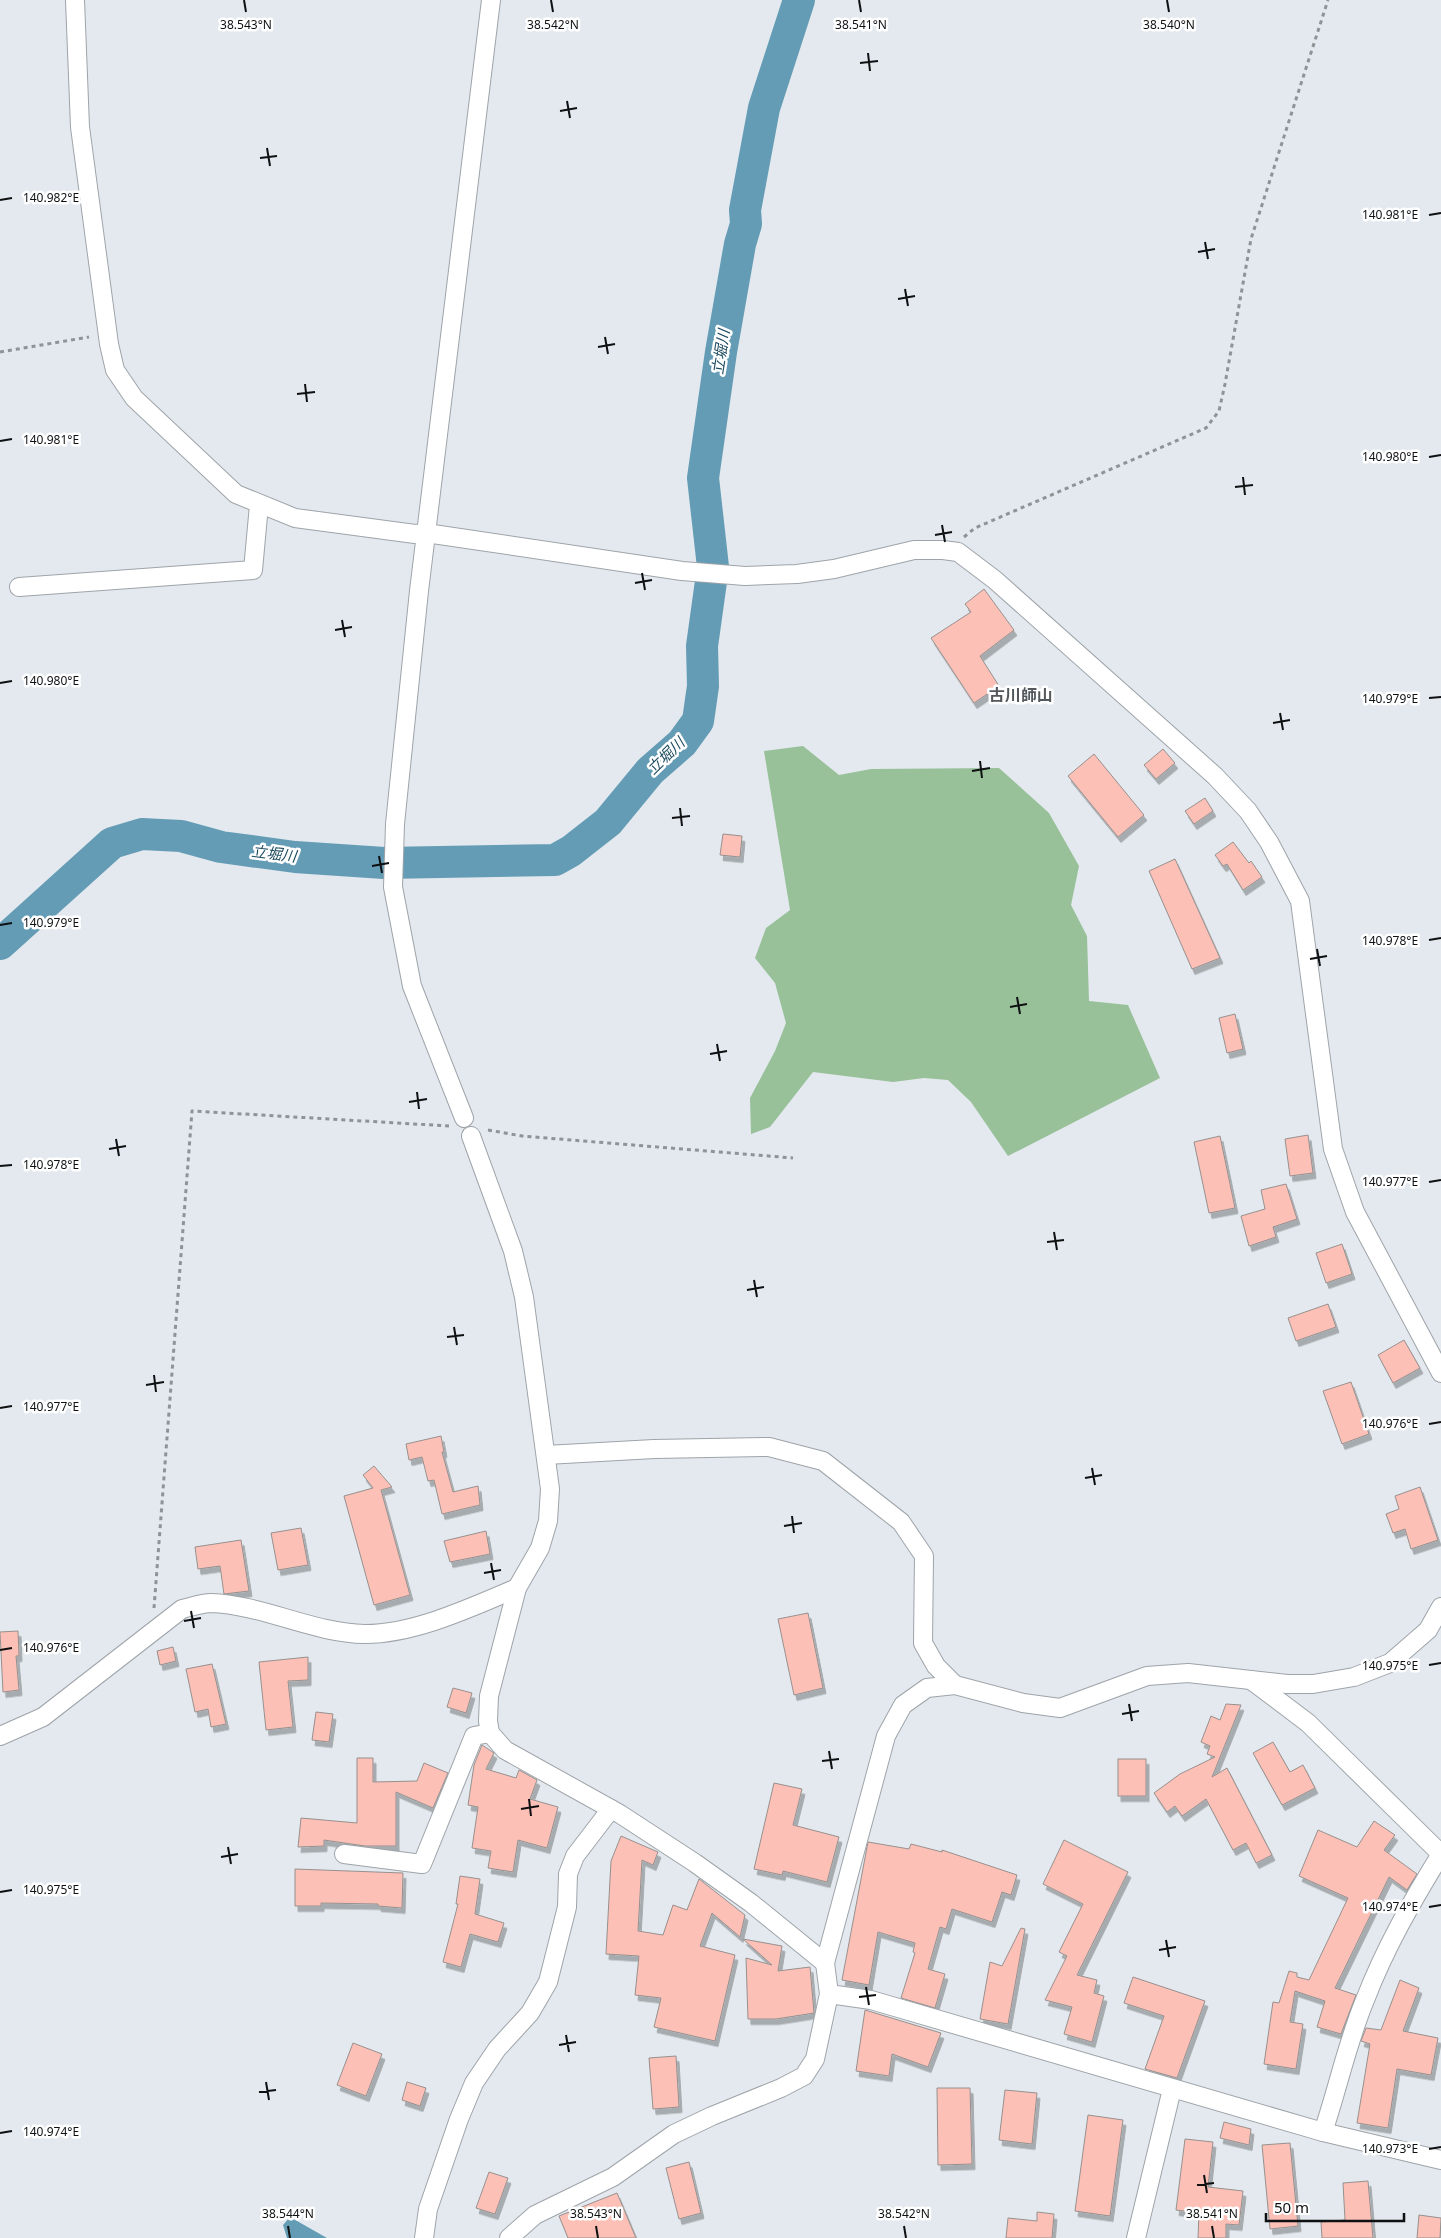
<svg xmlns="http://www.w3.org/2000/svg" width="1441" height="2238" viewBox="0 0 1441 2238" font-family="'Noto Sans','Noto Sans JP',sans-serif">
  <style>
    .forest { fill: #98c099 }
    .water { fill: #649cb5 }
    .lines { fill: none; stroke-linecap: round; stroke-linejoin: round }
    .river { stroke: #649cb5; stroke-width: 32 }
    .building { fill: #fcc0b7; stroke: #97908e; filter: url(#shadow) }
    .minor-casing { stroke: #9ea4a9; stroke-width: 20 }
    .path { stroke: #8e9396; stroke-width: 3; stroke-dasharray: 4 4; stroke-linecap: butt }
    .minor { stroke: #fff; stroke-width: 18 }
    .ticks { fill: none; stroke: #0e1012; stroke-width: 2 }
    .labels { text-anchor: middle; stroke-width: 5; stroke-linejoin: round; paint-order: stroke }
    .water-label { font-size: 15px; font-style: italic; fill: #1e4c60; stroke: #fff }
    .quarter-label { font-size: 16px; font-weight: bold; fill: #53585c; stroke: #fff }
    .ticks-label { font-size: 12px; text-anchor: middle; fill: #0e1012; stroke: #fff; stroke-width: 5; stroke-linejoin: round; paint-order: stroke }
  </style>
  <defs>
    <filter id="shadow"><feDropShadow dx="3" dy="5.5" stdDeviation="0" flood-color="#0004"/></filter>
  </defs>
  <rect width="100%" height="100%" fill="#e3e9ee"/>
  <polygon class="forest" points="803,746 839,775 871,769 999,768 1049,813 1079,866 1071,905 1087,936 1089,1001 1128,1005 1160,1078 1008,1156 971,1102 948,1080 924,1078 893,1082 813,1072 770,1127 751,1134 750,1098 775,1051 786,1023 775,983 755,958 766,928 790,910 764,751"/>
  <polygon class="water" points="290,2217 327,2238 287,2238 283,2225"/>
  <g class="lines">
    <polyline class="river" points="0,944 112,843 142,834 181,836 221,847 295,857 384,863 555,860 571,851 608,822 650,771 682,743 698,721 703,686 702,646 713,567 703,478 721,352 740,244 746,224 745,210 764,108 799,0"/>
  </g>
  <g class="building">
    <polygon points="984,589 1014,630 980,656 999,686 974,703 931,638 971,612 965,604"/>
    <polygon points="1163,749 1175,763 1156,779 1144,765"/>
    <polygon points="1094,754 1144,815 1118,837 1068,776"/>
    <polygon points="1205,798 1213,811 1194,824 1185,811"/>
    <polygon points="723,834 742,836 740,857 720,855"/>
    <polygon points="1233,842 1249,863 1251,861 1262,877 1243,890 1227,864 1223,866 1215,855"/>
    <polygon points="1175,859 1220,958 1192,969 1149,871"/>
    <polygon points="1235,1014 1243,1049 1227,1053 1219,1018"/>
    <polygon points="1308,1135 1313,1173 1290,1176 1285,1139"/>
    <polygon points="1220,1136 1235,1208 1209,1213 1194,1142"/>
    <polygon points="1286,1184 1297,1219 1273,1227 1276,1237 1249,1246 1241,1216 1265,1209 1261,1190"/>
    <polygon points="1342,1244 1352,1274 1326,1283 1316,1253"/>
    <polygon points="1328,1304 1336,1327 1296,1341 1288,1318"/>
    <polygon points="1404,1340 1420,1368 1393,1383 1378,1355"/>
    <polygon points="1351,1382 1369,1434 1342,1444 1323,1391"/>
    <polygon points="441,1436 444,1452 442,1452 453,1492 478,1486 480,1505 442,1514 434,1480 428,1481 422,1457 409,1460 406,1444"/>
    <polygon points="374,1466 392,1487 381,1490 410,1595 374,1605 344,1496 373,1488 363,1475"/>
    <polygon points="1420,1487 1438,1540 1411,1549 1405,1529 1393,1533 1386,1514 1399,1509 1395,1496"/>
    <polygon points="301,1528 308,1565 278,1570 271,1533"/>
    <polygon points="486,1531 490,1554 450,1562 444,1541"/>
    <polygon points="241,1540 249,1591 224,1594 220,1566 198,1569 195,1547"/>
    <polygon points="808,1613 823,1688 794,1695 778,1619"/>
    <polygon points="18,1631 19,1656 16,1656 19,1690 3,1692 0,1632"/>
    <polygon points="173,1647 176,1661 160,1665 157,1651"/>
    <polygon points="308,1657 308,1680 288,1681 293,1727 266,1730 259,1662"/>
    <polygon points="212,1664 226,1724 211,1727 208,1709 195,1712 186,1669"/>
    <polygon points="453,1688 472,1693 466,1713 447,1707"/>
    <polygon points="1226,1704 1241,1705 1212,1777 1227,1768 1272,1855 1256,1863 1246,1843 1233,1850 1206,1799 1182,1816 1175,1806 1167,1812 1154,1793 1180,1774 1215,1757 1207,1754 1210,1746 1201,1742 1211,1716 1220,1720"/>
    <polygon points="316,1712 333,1714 329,1742 312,1740"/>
    <polygon points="1273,1742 1290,1772 1303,1765 1315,1788 1282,1805 1253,1753"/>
    <polygon points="482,1745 494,1753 486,1769 516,1778 519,1770 537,1780 530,1799 558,1807 547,1848 518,1840 513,1872 488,1868 491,1851 472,1848 478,1807 468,1805 474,1765"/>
    <polygon points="357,1758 373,1758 373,1782 417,1781 424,1763 448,1773 433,1808 396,1792 396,1846 365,1846 324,1840 324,1846 298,1847 301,1818 357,1823"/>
    <rect x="1118" y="1759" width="28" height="37"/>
    <polygon points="774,1783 802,1789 793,1825 839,1837 827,1882 783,1871 782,1875 754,1869"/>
    <polygon points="1374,1821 1395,1835 1384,1850 1417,1874 1407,1890 1389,1877 1335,1988 1356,1995 1341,2034 1317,2027 1325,2001 1295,1991 1290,2022 1303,2024 1296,2069 1264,2064 1273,2002 1279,2003 1289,1971 1297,1973 1297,1977 1309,1980 1348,1898 1299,1876 1318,1830 1357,1847"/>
    <polygon points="621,1836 658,1852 653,1865 642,1860 638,1931 663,1935 673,1905 687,1910 699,1879 745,1915 740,1937 712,1913 700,1946 735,1955 715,2041 654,2027 661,1998 635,1995 639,1956 606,1954 611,1861"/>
    <polygon points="1064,1840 1128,1872 1077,1975 1097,1980 1094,1993 1104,1996 1092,2042 1064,2034 1072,2007 1045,2000 1067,1956 1059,1952 1083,1904 1043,1884"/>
    <polygon points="868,1842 909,1849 911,1844 942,1852 942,1850 1017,1875 1011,1895 1002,1892 992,1922 952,1909 946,1929 940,1927 928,1969 945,1974 935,2008 901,1998 915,1953 913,1952 915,1943 878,1932 869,1985 842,1980"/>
    <polygon points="295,1869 403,1873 402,1908 378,1906 378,1904 321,1903 321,1906 295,1906"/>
    <polygon points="460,1876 480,1879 475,1914 504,1923 498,1942 470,1934 461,1967 443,1962 458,1904 456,1904"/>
    <polygon points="1021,1928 1025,1929 1008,2024 980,2019 990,1962 1002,1966"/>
    <polygon points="743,1939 782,1946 778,1971 810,1967 814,2013 776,2019 748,2019 746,1958 772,1965"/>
    <polygon points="1133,1977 1205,2001 1177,2078 1145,2069 1164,2016 1124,2003"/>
    <polygon points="1400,1980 1419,1988 1403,2031 1438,2038 1431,2075 1397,2069 1388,2128 1357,2123 1370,2044 1361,2041 1366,2028 1381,2030"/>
    <polygon points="865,2010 941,2033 928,2067 892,2054 889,2076 856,2071"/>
    <polygon points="353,2043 382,2054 366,2096 337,2085"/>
    <polygon points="676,2056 679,2107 653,2109 649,2058"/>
    <polygon points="407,2082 426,2088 420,2106 402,2100"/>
    <polygon points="937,2088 970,2088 972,2164 938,2165"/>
    <polygon points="1005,2090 1037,2093 1032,2144 999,2140"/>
    <polygon points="1088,2115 1123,2120 1110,2216 1075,2211"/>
    <polygon points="1224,2122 1251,2129 1249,2145 1220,2138"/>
    <polygon points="1185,2139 1213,2142 1208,2187 1243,2191 1239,2225 1226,2224 1226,2238 1198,2238 1199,2213 1176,2210"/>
    <polygon points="1290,2143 1298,2226 1270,2229 1262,2145"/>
    <polygon points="689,2162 701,2213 679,2219 666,2168"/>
    <polygon points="489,2172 508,2178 495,2214 476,2208"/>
    <polygon points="1368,2181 1373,2238 1322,2238 1321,2222 1345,2220 1343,2183"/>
    <polygon points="617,2193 636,2238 568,2238 559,2216"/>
    <polygon points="1037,2212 1054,2214 1052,2238 1006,2238 1008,2218 1037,2221"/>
    <polygon points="1419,2215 1441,2218 1440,2238 1417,2238"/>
  </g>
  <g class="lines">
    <g class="minor-casing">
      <g id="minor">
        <polyline points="75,0 80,127 109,344 115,370 134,398 236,494 295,518 415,534 426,533 682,571 745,576 797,574 834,569 914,550 943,550 958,552 995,580 1215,776 1248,811 1269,842 1300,901 1333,1149 1355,1212 1441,1373"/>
        <polyline points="19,587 253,570 259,505"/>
        <polyline points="464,1118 412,986 393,887 395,824 419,591 491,0"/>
        <polyline points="471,1136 513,1251 524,1297 550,1489 548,1521 540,1548 517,1588 489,1696 488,1721 490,1733 505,1750 620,1814 695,1863 751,1903 825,1963"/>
        <polyline points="546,1455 654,1449 769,1447 823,1461 901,1522 924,1556 923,1643 936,1666 955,1685"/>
        <polyline points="1251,1680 1308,1723 1441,1854"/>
        <path d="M0,1736L43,1717L182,1609C191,1607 202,1603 211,1603C264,1605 312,1633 365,1634C415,1634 472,1607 517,1588"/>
        <polyline points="344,1854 422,1864 474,1736 490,1733"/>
        <polyline points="829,1994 871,2000 1323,2132 1441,2160"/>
        <path d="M1323,2132C1338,2088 1347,2043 1365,2000C1385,1948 1412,1901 1441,1854"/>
        <polyline points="424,2238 428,2209 459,2119 474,2083 497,2049 530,2013 548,1982 567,1907 568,1874 575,1856 611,1809"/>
        <polyline points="509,2238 535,2215 613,2177 674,2134 712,2116 781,2088 804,2076 815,2059 829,1994 825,1963 886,1736 903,1705 927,1688 955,1685 1023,1703 1060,1708 1147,1676 1188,1673 1287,1684 1313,1684 1354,1677 1390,1663 1428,1630 1441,1607"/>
        <polyline points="1136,2238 1172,2089"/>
      </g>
    </g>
    <g class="path">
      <polyline points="0,352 89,337"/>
      <polyline points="964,537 975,528 1206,428 1219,411 1225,384 1251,239 1328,0"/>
      <polyline points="488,1130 522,1136 793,1158"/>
      <polyline points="154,1608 192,1111 449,1126"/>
    </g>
    <use href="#minor" class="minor"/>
  </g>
  <path class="ticks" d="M244,0L246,12M551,0L553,12M859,0L861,12M1167,0L1169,12M868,53L870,71M860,63L878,61M567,101L570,118M560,111L577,108M267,148L270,166M260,158L277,156M0,200L12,198M1429,215L1441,213M1205,242L1208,259M1198,252L1215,249M905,289L908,306M898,299L915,296M605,337L608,354M598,347L615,344M305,384L307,402M297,394L315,392M0,441L12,439M1429,457L1441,455M1243,477L1245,495M1235,487L1253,485M942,525L945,542M935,535L952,532M642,573L645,590M635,583L652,580M342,620L345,637M335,630L352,627M0,683L12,681M1429,698L1441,697M1280,713L1283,730M1273,723L1290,720M980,761L982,778M972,771L990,768M680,808L682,826M672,818L690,816M379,856L382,873M372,866L389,863M0,925L12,923M1429,940L1441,938M1317,949L1320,966M1310,959L1327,956M1017,997L1020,1014M1010,1007L1027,1004M717,1044L720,1061M710,1054L727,1051M417,1092L419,1109M409,1102L427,1099M116,1139L119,1156M109,1149L126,1146M0,1166L12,1165M1429,1182L1441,1180M1054,1232L1057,1250M1047,1242L1064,1240M754,1280L757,1297M747,1290L764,1287M454,1327L457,1345M447,1337L464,1335M154,1375L156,1392M146,1385L164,1382M0,1408L12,1406M1429,1424L1441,1422M1092,1468L1095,1485M1085,1478L1102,1475M792,1516L794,1533M784,1526L802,1523M491,1563L494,1580M484,1573L501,1570M191,1611L194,1628M184,1621L201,1618M0,1650L12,1648M1429,1665L1441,1663M1129,1704L1132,1721M1122,1714L1139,1711M829,1751L832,1769M822,1761L839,1759M529,1799L531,1816M521,1809L539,1806M228,1847L231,1864M221,1857L238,1854M0,1892L12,1890M1429,1907L1441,1905M1166,1940L1169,1957M1159,1950L1176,1947M866,1987L869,2005M859,1997L876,1995M566,2035L569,2052M559,2045L576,2042M266,2082L269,2100M259,2092L276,2090M0,2133L12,2131M1429,2149L1441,2147M1204,2175L1207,2193M1197,2185L1214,2183M288,2226L290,2238M596,2226L598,2238M904,2226L906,2238M1212,2226L1214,2238"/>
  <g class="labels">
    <g class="water-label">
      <text transform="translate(721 352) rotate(-81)" y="5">立堀川</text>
      <text transform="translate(666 756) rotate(-44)" y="5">立堀川</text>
      <text transform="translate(274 854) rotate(7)" y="5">立堀川</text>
    </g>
    <g class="quarter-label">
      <text x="1021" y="701">古川師山</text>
    </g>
  </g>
  <g class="ticks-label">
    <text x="246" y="29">38.543°N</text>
    <text x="553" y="29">38.542°N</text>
    <text x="861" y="29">38.541°N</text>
    <text x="1169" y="29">38.540°N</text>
    <text x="51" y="202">140.982°E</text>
    <text x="1390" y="219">140.981°E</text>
    <text x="51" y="444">140.981°E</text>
    <text x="1390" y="461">140.980°E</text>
    <text x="51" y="685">140.980°E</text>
    <text x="1390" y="703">140.979°E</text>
    <text x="51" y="927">140.979°E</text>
    <text x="1390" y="945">140.978°E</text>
    <text x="51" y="1169">140.978°E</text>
    <text x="1390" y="1186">140.977°E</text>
    <text x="51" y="1411">140.977°E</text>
    <text x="1390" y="1428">140.976°E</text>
    <text x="51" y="1652">140.976°E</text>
    <text x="1390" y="1670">140.975°E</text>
    <text x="51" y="1894">140.975°E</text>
    <text x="1390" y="1911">140.974°E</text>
    <text x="51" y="2136">140.974°E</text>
    <text x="1390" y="2153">140.973°E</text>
    <text x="288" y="2218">38.544°N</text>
    <text x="596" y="2218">38.543°N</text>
    <text x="904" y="2218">38.542°N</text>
    <text x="1212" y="2218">38.541°N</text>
  </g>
  <path d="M1266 2213v8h138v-8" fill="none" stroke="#0e1012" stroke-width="2.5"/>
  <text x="1274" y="2213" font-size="15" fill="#0e1012" stroke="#ffffff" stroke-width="4" paint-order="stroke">50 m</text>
</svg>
